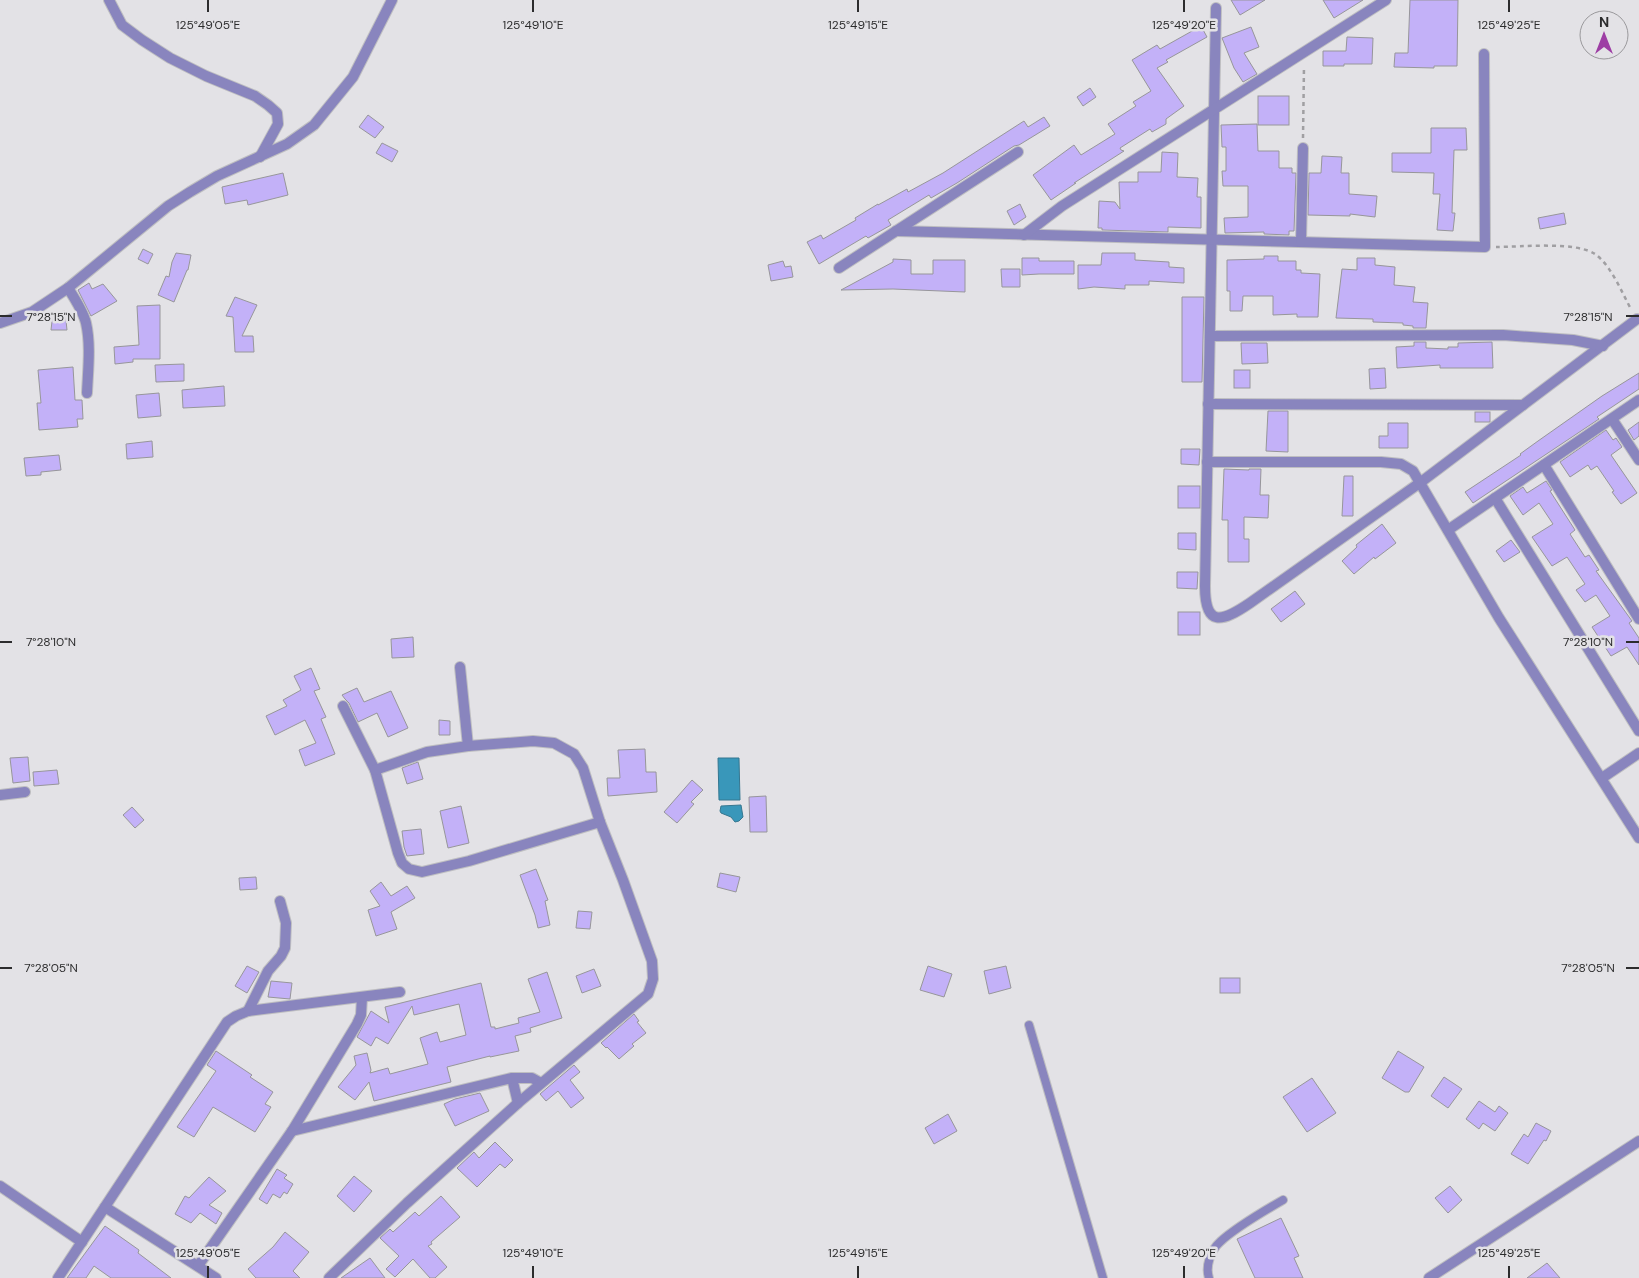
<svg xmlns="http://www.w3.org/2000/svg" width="1639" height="1278" viewBox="0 0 1639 1278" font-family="'DM Sans',sans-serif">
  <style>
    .water { fill: #3997ba; stroke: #357790 }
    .building { fill: #c3b1f8; stroke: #97969a }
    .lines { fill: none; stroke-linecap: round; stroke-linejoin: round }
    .service-casing { stroke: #bebec1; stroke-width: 10 }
    .minor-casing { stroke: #bebec1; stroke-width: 12 }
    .path { stroke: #a09fa2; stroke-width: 2.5; stroke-dasharray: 4 4; stroke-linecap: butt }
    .service { stroke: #8985be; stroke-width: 8 }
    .minor { stroke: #8985be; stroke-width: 10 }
    .ticks { fill: none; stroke: #2c2c2d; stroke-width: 2 }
    .ticks-label { font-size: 12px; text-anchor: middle; fill: #2c2c2d; stroke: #e3e2e6; stroke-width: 5; stroke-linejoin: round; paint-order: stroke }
  </style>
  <rect width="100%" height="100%" fill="#e3e2e6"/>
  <g class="water">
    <polygon points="718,758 739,758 740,800 719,800"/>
    <polygon points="741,805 743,817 739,821 735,822 731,817 721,813 720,811 721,806"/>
  </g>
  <g class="building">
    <polygon points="1231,0 1265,0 1240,15"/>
    <polygon points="1323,0 1363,0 1334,18"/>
    <polygon points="1410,0 1458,0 1457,66 1434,66 1434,68 1394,67 1395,53 1408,53"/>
    <polygon points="1201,26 1207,37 1166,60 1168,62 1157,68 1184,106 1166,119 1166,124 1152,132 1150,129 1120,148 1121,150 1124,151 1074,183 1076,183 1051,200 1033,175 1074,145 1081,155 1115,134 1108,124 1136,106 1133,102 1151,91 1132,60 1157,45 1160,49"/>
    <polygon points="1251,27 1259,47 1244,53 1257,74 1243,82 1234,68 1222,38"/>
    <polygon points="1347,37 1373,38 1372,64 1344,64 1344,66 1323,66 1323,51 1346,51"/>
    <polygon points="1090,88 1096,97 1083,106 1077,97"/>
    <rect x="1258" y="96" width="31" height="29"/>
    <polygon points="368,115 384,127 375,138 359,127"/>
    <polygon points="1044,117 1050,126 1019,145 1014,146 957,183 931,198 929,195 888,220 891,225 868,238 866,236 819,264 807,242 821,235 823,239 856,220 855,218 878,204 878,205 907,189 908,192 943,173 1024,121 1028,127"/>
    <polygon points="1257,124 1258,151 1279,151 1279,168 1292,168 1292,173 1296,173 1294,231 1289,231 1289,235 1264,234 1264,232 1225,233 1224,218 1248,217 1248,186 1223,186 1222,171 1226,171 1226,147 1222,147 1221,125"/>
    <polygon points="1431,128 1466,128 1467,150 1454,150 1452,213 1455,213 1453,231 1437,230 1440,194 1433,194 1434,173 1392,172 1392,153 1431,153"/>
    <polygon points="382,143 398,151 392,162 376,153"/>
    <polygon points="1162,152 1178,153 1177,177 1198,178 1197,197 1201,197 1201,228 1168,227 1168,232 1102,230 1102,228 1098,228 1099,201 1115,202 1120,209 1119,182 1138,182 1138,172 1161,172"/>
    <polygon points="1322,156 1342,157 1341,173 1349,173 1349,194 1377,196 1375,217 1350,214 1350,216 1308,215 1309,173 1321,173"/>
    <polygon points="283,173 288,195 248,205 247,200 225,204 222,187"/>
    <polygon points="1020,204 1026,217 1014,225 1007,211"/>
    <polygon points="1564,213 1566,224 1540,229 1538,218"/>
    <polygon points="143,249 153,254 148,264 138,259"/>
    <polygon points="176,253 191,255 188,270 187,270 174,302 158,295 166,276 169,277 172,262"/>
    <polygon points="1102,253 1135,253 1135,260 1169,262 1169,267 1184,268 1184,283 1149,281 1149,285 1125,285 1125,289 1094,287 1078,289 1078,265 1101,265"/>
    <polygon points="1264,256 1278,256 1278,261 1296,261 1296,270 1301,270 1301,273 1320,274 1318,317 1297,317 1297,314 1273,315 1273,296 1243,296 1242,311 1230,311 1230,291 1227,291 1227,260 1264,259"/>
    <polygon points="1022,258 1039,258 1039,261 1074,261 1074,274 1039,274 1022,275"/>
    <polygon points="1357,258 1375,258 1375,265 1395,267 1394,285 1415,287 1413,302 1428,303 1426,328 1413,328 1413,326 1403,325 1403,323 1373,322 1373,319 1336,318 1342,269 1357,270"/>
    <polygon points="893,259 911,260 911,274 933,274 933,260 965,260 965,292 893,289 841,290 893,262"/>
    <polygon points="783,261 785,267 791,266 793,277 771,281 768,265"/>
    <polygon points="1001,269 1020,269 1020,287 1002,287"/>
    <polygon points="89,283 92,289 103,284 117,301 91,316 78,290"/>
    <polygon points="235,297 257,305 242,336 253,336 254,352 235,352 233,317 226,316"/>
    <polygon points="1182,297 1204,297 1202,382 1182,382"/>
    <polygon points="160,305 160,359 133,359 133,362 115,364 114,347 139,345 137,306"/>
    <polygon points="65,311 67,330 51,330 53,313"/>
    <polygon points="1414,342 1426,342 1426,348 1448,349 1448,347 1458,347 1458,343 1492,342 1493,368 1440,368 1440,365 1397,368 1396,347 1414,346"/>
    <polygon points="1241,343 1267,343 1268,363 1242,364"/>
    <polygon points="184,364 184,381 156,382 155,365"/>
    <polygon points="73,367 75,400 82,400 83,419 77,419 78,427 39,430 37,403 41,403 38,370"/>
    <polygon points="1385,368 1386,388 1370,389 1369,369"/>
    <rect x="1234" y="370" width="16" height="18"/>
    <polygon points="1639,373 1639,389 1597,417 1599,419 1473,503 1465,492 1521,455 1520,454 1538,441 1602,396"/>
    <polygon points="224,386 225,406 183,408 182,390"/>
    <polygon points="159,393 161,416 138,418 136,395"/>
    <polygon points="1268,411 1288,411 1288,452 1266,451"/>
    <rect x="1475" y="412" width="15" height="10"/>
    <polygon points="1639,422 1639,436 1634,440 1628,430"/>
    <polygon points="1388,423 1408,423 1408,448 1379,448 1379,436 1388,436"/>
    <polygon points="1606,430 1613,440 1616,438 1622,447 1611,455 1637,493 1621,504 1612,492 1614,491 1597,466 1591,470 1588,465 1570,477 1560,462"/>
    <polygon points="152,441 153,457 127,459 126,444"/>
    <polygon points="1181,449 1200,449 1199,465 1181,464"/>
    <polygon points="59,455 61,470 41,472 41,475 26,476 24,458"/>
    <polygon points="1224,469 1249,470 1249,469 1261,469 1260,495 1269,495 1268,518 1244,517 1244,539 1249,539 1249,562 1228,562 1228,520 1222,520"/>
    <polygon points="1344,476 1353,476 1353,516 1342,516"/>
    <polygon points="1546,481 1552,490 1550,491 1575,530 1570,534 1585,557 1589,555 1599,570 1596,571 1632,621 1629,623 1639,638 1639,665 1627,647 1611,656 1592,627 1610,616 1596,595 1585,602 1576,590 1585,584 1567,557 1552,566 1532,537 1553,524 1539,503 1523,515 1510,496 1523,487 1527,493"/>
    <rect x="1178" y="486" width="22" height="22"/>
    <polygon points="1382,524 1396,543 1375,559 1374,557 1354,574 1342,561 1357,547 1356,545"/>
    <polygon points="1178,533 1196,533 1196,550 1178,549"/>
    <polygon points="1511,540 1520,552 1504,562 1496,551"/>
    <polygon points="1177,572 1198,572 1197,589 1177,588"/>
    <polygon points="1295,591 1305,604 1281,622 1271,609"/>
    <rect x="1178" y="612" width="22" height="23"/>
    <polygon points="413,637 414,657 392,658 391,639"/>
    <polygon points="311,668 320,689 314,691 326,717 321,719 335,754 305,766 299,750 316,743 305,720 275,735 266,716 287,706 283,700 301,690 294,676"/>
    <polygon points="357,688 364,702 391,691 408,728 388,737 377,713 358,722 349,703 345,699 342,695"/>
    <polygon points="439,720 450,721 450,735 439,735"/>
    <polygon points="645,749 646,772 656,772 657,792 608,796 607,778 620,778 618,750"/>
    <polygon points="28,757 30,781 13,783 10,758"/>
    <polygon points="418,762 423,779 407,784 402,768"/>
    <polygon points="57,770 59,784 34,786 33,772"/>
    <polygon points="692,780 703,790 691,802 694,804 677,823 664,812"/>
    <polygon points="766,796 767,832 750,832 749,797"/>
    <polygon points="461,806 469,843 448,848 440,811"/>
    <polygon points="132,807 144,820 135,828 123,815"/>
    <polygon points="421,829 424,854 407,856 404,847 402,831"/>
    <polygon points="536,869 548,900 545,901 550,925 538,928 535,915 520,875"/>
    <polygon points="720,873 740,877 736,892 717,887"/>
    <polygon points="256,877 257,889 240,890 239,878"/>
    <polygon points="381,882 391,896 407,886 415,898 391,912 397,929 376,936 368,910 380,906 370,891"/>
    <polygon points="578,911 592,912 590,929 576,928"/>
    <polygon points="247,966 259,972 247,993 235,986"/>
    <polygon points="928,966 952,974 944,997 920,990"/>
    <polygon points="1006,966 1011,988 989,994 984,971"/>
    <polygon points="594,969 601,986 582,993 576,976"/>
    <polygon points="547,972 562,1018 530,1028 531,1032 515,1036 519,1051 490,1057 490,1056 447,1067 451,1082 374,1101 369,1082 355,1100 338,1087 356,1065 354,1056 367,1053 371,1070 370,1073 388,1068 390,1074 428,1064 420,1038 437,1032 440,1042 466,1035 459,1004 414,1015 412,1006 388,1044 376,1037 371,1046 357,1037 371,1011 389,1023 385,1007 481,983 491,1027 495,1027 495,1029 519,1023 518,1018 540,1012 528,979"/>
    <rect x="1220" y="978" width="20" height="15"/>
    <polygon points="271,981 292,983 290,999 268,997"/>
    <polygon points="634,1014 639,1021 637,1022 646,1033 632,1044 634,1046 619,1059 607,1047 606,1048 601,1043"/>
    <polygon points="216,1051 252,1075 250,1077 273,1092 265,1104 271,1107 255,1132 213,1107 194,1137 177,1127 216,1071 207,1065"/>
    <polygon points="1398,1051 1424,1067 1409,1092 1405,1092 1382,1078"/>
    <polygon points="574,1065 580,1072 570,1080 584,1098 571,1108 558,1091 546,1101 540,1094"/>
    <polygon points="1444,1077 1462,1089 1448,1108 1431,1096"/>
    <polygon points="1312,1078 1336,1113 1307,1132 1283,1097"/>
    <polygon points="480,1093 489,1111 455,1126 444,1104 455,1099"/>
    <polygon points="1479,1101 1495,1112 1499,1106 1508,1113 1495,1131 1483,1123 1479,1129 1466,1119"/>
    <polygon points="948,1114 957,1131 934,1144 925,1128"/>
    <polygon points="1536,1123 1551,1131 1546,1141 1544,1140 1528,1164 1511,1154 1524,1134 1528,1137"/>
    <polygon points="495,1142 513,1160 505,1168 500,1164 477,1187 457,1168 474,1152 479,1158"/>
    <polygon points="277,1169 287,1175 284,1178 293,1184 287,1194 284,1192 280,1198 273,1194 267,1204 259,1199"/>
    <polygon points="354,1176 372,1191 354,1212 337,1196"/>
    <polygon points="209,1177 226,1191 209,1205 222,1213 216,1224 200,1213 191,1223 175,1214 185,1196 189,1198"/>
    <polygon points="1450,1186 1462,1200 1448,1213 1435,1198"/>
    <polygon points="441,1196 460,1217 431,1242 432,1244 428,1246 447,1267 435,1278 430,1278 413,1259 395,1277 386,1269 399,1256 380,1238 390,1229 393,1232 415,1212 419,1216"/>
    <polygon points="1281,1218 1299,1256 1294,1258 1303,1278 1255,1278 1237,1239"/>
    <polygon points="105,1226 139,1250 138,1253 171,1278 111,1278 94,1266 86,1278 67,1278"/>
    <polygon points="285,1232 309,1252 293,1271 300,1278 256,1278 248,1269 273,1247"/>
    <polygon points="370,1258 385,1278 341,1278"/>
    <polygon points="1547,1263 1560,1278 1527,1278"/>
  </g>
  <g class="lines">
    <g class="service-casing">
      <g id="service">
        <polyline points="1029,1025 1103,1278"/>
        <path d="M1209,1278C1205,1266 1211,1250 1220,1242C1236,1227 1264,1211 1283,1200"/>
      </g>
    </g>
    <g class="minor-casing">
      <g id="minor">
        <polyline points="109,0 122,25 142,40 170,58 206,76 255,96 268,105 277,113 278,124 260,157"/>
        <path d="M1216,8L1205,586C1205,628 1222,622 1250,603L1421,482L1637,319"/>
        <polyline points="896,231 1485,247 1484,54"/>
        <polyline points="1024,235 1062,206 1386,0"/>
        <polyline points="1301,242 1303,148"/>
        <polyline points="839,268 1018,152"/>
        <path d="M68,288C75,299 83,311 86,323C91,345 88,370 87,393"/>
        <polyline points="0,323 32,312 68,288 168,206 190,192 217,176 287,144 314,125 353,77 392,0"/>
        <polyline points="1210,336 1503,335 1573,340 1603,346"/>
        <polyline points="1208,404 1523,405"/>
        <polyline points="1612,419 1639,460"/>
        <polyline points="1207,462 1381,462 1401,464 1413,471 1499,618 1639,838"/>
        <polyline points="1544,465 1639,619"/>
        <polyline points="1495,498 1639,731"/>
        <polyline points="1448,530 1639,400"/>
        <polyline points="460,667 468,746"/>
        <polyline points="343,706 375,770 398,853 402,863 409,869 422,872 469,861 600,822"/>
        <polyline points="1602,778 1639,753"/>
        <polyline points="0,795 25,792"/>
        <polyline points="248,1011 268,971 281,956 285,948 286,923 280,901"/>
        <polyline points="512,1078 518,1103"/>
        <polyline points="292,1131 512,1078 532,1078 541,1083"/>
        <polyline points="0,1186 82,1242"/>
        <polyline points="105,1207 216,1278"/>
        <polyline points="198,1266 292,1131 357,1024 361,1015 362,997"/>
        <polyline points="58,1278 227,1022 236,1016 248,1011 400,992"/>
        <polyline points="329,1278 407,1203 518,1103 648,994 653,979 652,961 623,880 600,822 583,768 574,754 554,743 533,741 468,746 427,752 375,770"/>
        <polyline points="1429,1278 1639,1141"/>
      </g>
    </g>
    <g class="path">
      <polyline points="1303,138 1304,66"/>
      <path d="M1496,247C1521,247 1575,241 1595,254C1611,265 1622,293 1631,309"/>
    </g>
    <use href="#service" class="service"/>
    <use href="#minor" class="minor"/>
  </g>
  <path class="ticks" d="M208,0V12M533,0V12M858,0V12M1184,0V12M1509,0V12M0,316H12M1626,316H1639M0,642H12M1626,642H1639M0,968H12M1626,968H1639M208,1266V1278M533,1266V1278M858,1266V1278M1184,1266V1278M1509,1266V1278"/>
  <g class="ticks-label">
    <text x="208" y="29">125°49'05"E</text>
    <text x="533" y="29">125°49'10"E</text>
    <text x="858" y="29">125°49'15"E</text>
    <text x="1184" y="29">125°49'20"E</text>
    <text x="1509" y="29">125°49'25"E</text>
    <text x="51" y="321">7°28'15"N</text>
    <text x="1588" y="321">7°28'15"N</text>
    <text x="51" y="646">7°28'10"N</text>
    <text x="1588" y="646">7°28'10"N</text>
    <text x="51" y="972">7°28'05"N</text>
    <text x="1588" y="972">7°28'05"N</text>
    <text x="208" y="1257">125°49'05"E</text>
    <text x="533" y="1257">125°49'10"E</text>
    <text x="858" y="1257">125°49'15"E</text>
    <text x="1184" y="1257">125°49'20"E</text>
    <text x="1509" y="1257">125°49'25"E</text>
  </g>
  <g transform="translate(1604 35)"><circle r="24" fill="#e3e2e6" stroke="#9a999c"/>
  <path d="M0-4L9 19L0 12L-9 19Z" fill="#9d3da4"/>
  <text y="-8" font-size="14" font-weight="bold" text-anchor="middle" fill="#2c2c2d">N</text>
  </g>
</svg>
